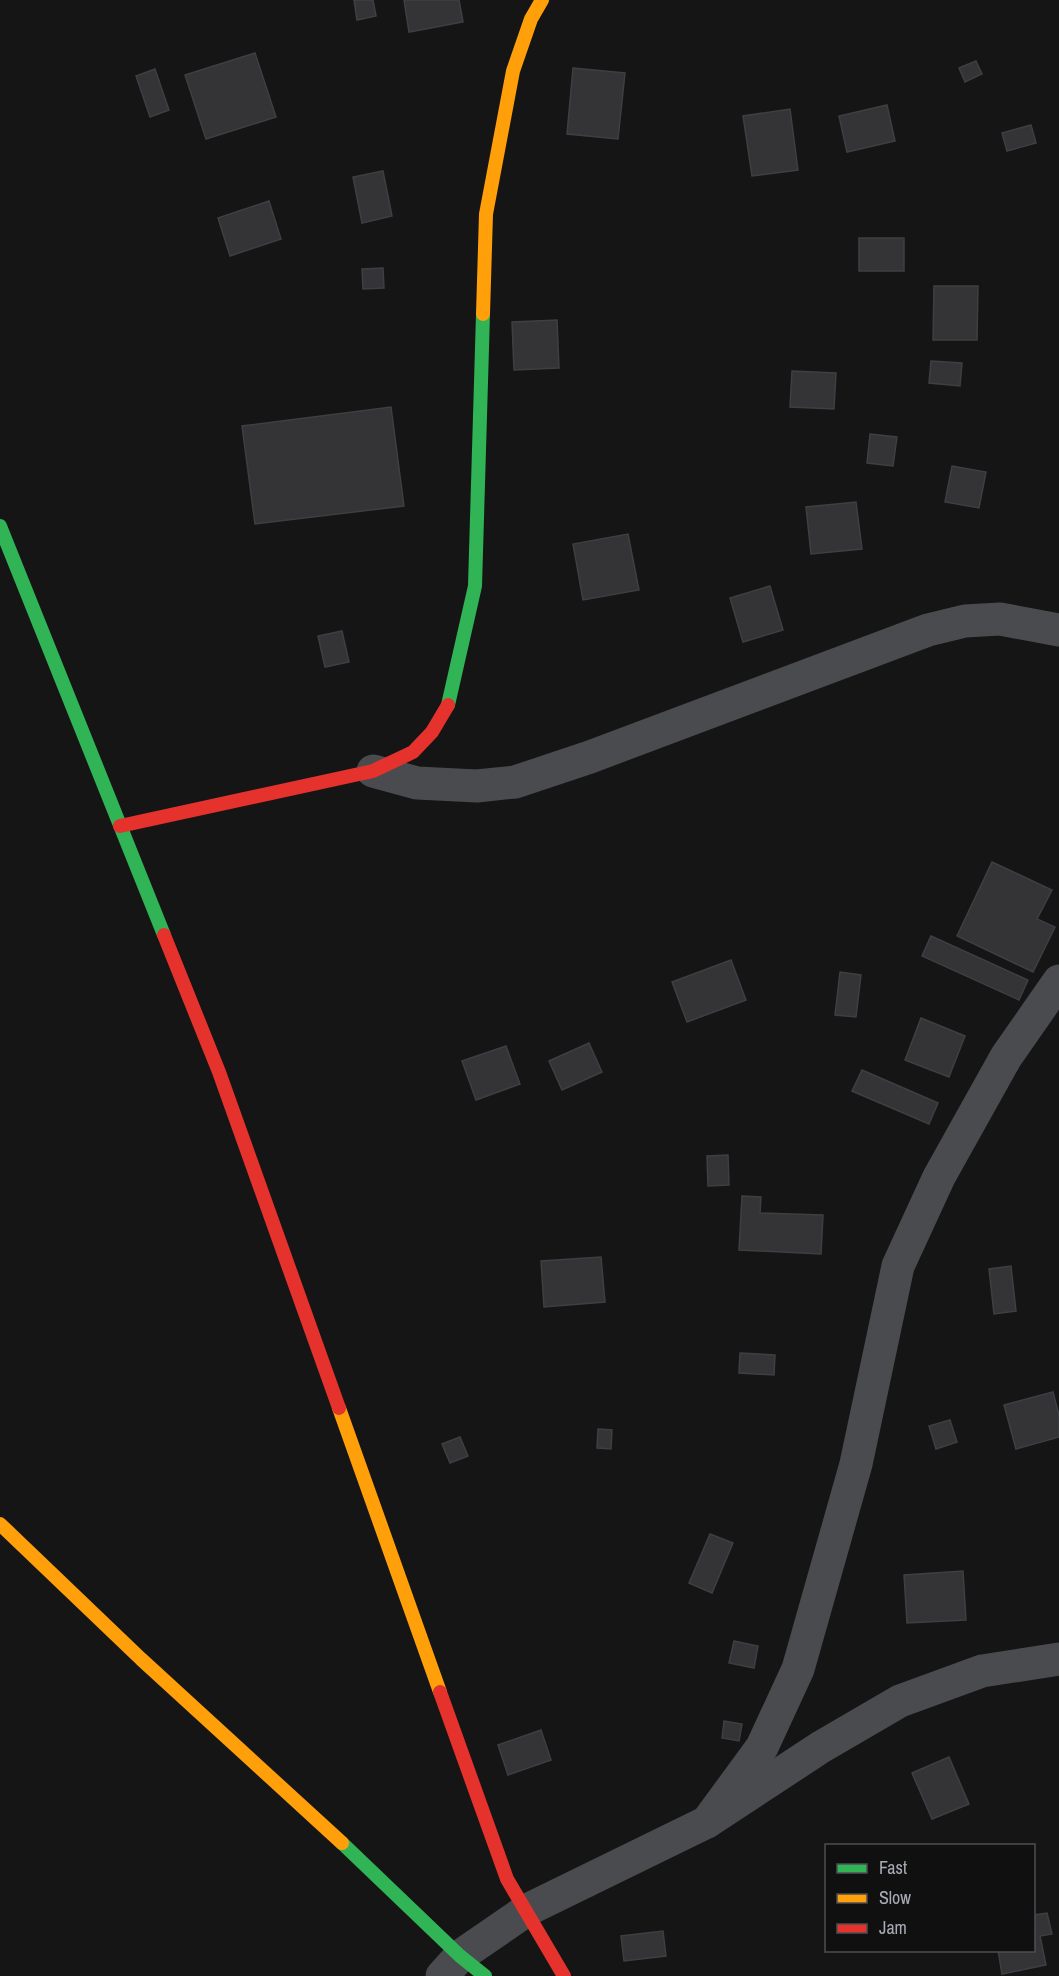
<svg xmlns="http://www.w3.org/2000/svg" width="1059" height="1976" viewBox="0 0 1059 1976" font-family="'Archivo Narrow',sans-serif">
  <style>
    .building { fill: #343437; stroke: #3e3f42; stroke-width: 1.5 }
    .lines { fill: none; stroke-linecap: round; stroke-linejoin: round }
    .street { stroke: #4a4b4e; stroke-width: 33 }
    .fast { stroke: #30b455; stroke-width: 14 }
    .slow { stroke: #ff9f0a; stroke-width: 14 }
    .jam { stroke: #e5322d; stroke-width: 14 }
  </style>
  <rect width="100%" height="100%" fill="#151516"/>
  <g class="building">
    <polygon points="354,0 373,0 376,16 357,20"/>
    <polygon points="404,0 459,0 463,22 409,32"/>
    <polygon points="255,53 276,117 206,139 185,75"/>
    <polygon points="976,61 982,74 965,82 959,68"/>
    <polygon points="573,68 625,73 618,139 567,134"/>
    <polygon points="155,69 169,110 150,117 136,76"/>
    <polygon points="887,105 895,141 847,152 839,116"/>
    <polygon points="790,109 798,170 752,176 743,116"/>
    <polygon points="1031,125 1036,143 1007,151 1002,133"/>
    <polygon points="383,171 392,216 362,223 353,177"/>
    <polygon points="269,201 281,239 230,256 218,218"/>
    <rect x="859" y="238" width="45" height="33"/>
    <polygon points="383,268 384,288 363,289 362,269"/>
    <polygon points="934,286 978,286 977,340 933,340"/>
    <polygon points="557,320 559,368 514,370 512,322"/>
    <polygon points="931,361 962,363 960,386 929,383"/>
    <polygon points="792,371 836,373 834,409 790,407"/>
    <polygon points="391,407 404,506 255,524 242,426"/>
    <polygon points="870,434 897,437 893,466 867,463"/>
    <polygon points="952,466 986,472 979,508 945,502"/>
    <polygon points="856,502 862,549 811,554 806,507"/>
    <polygon points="628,534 639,590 583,600 573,544"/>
    <polygon points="770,586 783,630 743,642 730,598"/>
    <polygon points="342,631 349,662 325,667 318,636"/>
    <polygon points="992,862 1052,890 1037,919 1055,927 1033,972 957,936"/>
    <polygon points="931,936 1028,980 1019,1000 922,956"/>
    <polygon points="731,960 746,1000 687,1022 672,982"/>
    <polygon points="840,972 861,975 856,1017 835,1015"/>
    <polygon points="921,1018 965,1036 949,1077 905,1060"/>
    <polygon points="589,1043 602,1072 562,1090 549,1061"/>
    <polygon points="506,1046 520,1084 476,1100 462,1061"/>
    <polygon points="862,1070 938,1103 929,1124 852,1091"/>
    <polygon points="728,1155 729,1185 708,1186 707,1156"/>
    <polygon points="742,1196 761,1197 760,1213 823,1215 821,1254 739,1250"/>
    <polygon points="601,1257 605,1302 544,1307 541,1261"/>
    <polygon points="1011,1266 1016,1311 994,1314 989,1269"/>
    <polygon points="740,1353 775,1355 774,1375 739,1373"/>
    <polygon points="1053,1392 1059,1415 1059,1437 1016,1449 1004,1405"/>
    <polygon points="950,1420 957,1442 936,1449 929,1426"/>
    <polygon points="598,1429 612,1430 611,1449 597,1448"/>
    <polygon points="460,1437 468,1456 450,1463 442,1444"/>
    <polygon points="710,1534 733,1543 712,1593 689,1583"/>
    <polygon points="963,1571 966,1620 907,1623 904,1575"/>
    <polygon points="734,1641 758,1646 754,1668 729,1663"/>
    <polygon points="724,1721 742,1724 739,1741 722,1738"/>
    <polygon points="541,1730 551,1760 508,1775 498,1745"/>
    <polygon points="949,1757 969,1804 932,1819 912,1773"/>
    <polygon points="1047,1913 1052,1934 1040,1936 1046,1965 1002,1974 998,1950 1034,1950 1034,1915"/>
    <polygon points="663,1931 666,1956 624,1961 621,1936"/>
  </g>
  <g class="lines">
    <g class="street">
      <polyline points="373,771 417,783 477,786 515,782 590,757 928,630 965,621 1000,619 1059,630"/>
      <polyline points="707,1822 762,1747 798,1669 856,1464 898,1266 939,1177 1006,1057 1059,981"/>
      <polyline points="442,1976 460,1956 527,1910 707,1822 821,1747 900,1701 982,1671 1059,1659"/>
    </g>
    <g class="fast">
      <polyline points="0,526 164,935"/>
      <polyline points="448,705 475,586 483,314"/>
      <polyline points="342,1843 460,1956 485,1976"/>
    </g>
    <g class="slow">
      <polyline points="483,314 486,214 513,71 531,19 542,0"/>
      <polyline points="339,1408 440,1692"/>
      <polyline points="0,1524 141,1659 342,1843"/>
    </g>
    <g class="jam">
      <polyline points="120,826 373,771 413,752 432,732 448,705"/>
      <polyline points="164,935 219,1072 339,1408"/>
      <polyline points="440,1692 507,1879 564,1976"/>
    </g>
  </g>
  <rect x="825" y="1844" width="210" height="108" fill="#101011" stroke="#4d4e53" stroke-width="1.5"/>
  <rect x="837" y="1864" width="30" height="9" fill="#30b455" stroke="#4d4e53" stroke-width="1.5"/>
  <text x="879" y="1874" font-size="18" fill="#a8abb5">Fast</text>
  <rect x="837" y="1894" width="30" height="9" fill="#ff9f0a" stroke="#4d4e53" stroke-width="1.5"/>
  <text x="879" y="1904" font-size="18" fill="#a8abb5">Slow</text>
  <rect x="837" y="1924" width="30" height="9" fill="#e5322d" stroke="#4d4e53" stroke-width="1.5"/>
  <text x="879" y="1934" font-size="18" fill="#a8abb5">Jam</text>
</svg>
